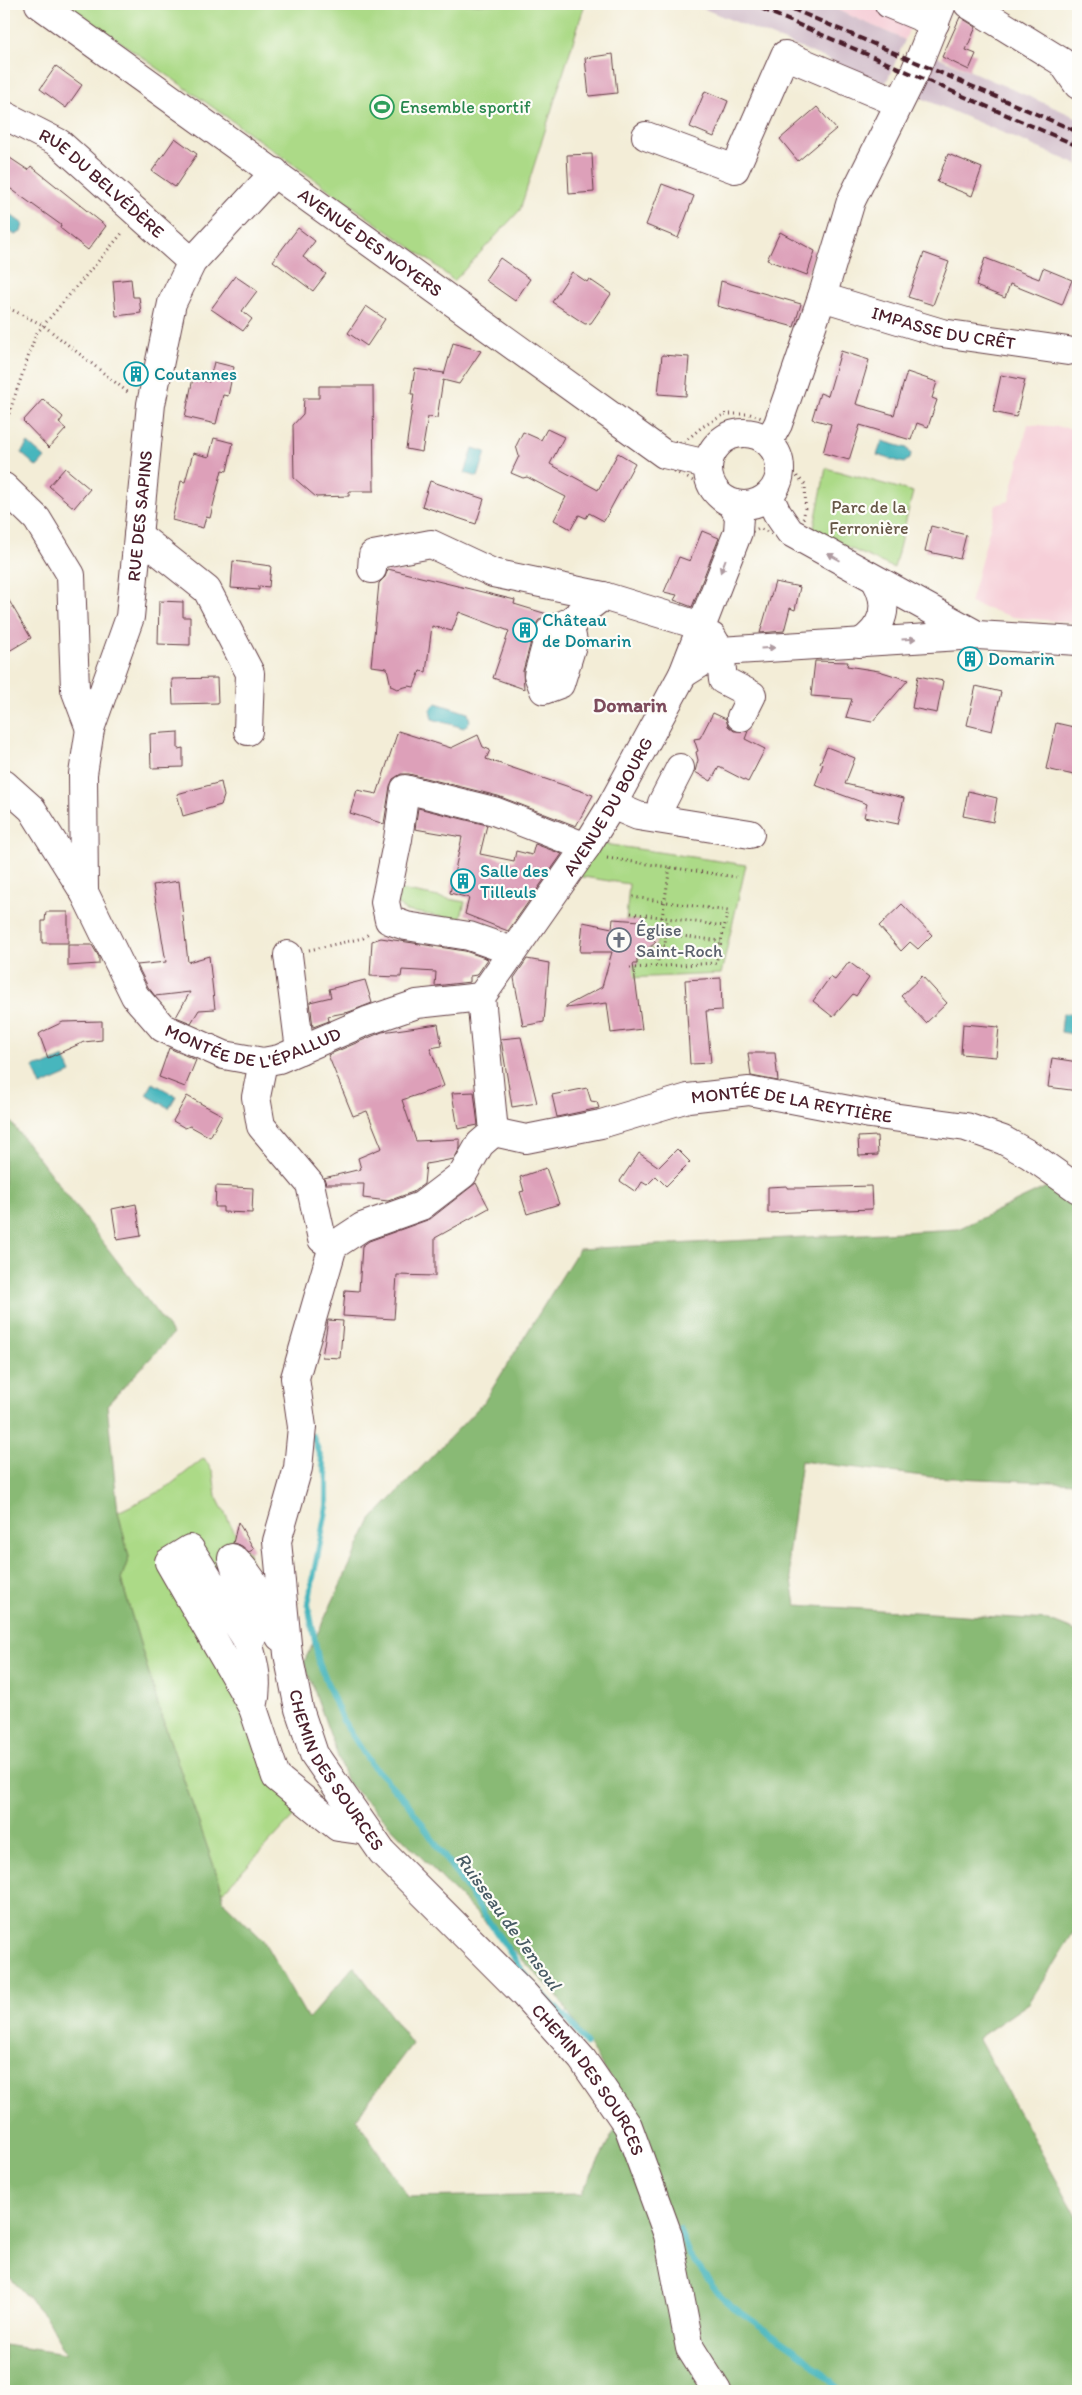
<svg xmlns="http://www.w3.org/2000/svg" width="1082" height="2395" viewBox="0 0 1082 2395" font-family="Itim,sans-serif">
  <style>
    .built { fill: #f6cfd8 }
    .industrial { fill: #d1bdca }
    .green { fill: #acda87; stroke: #7b7c59 }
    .forest { fill: #89ba74; stroke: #6a6c50 }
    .water { fill: #46b6bd; stroke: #486a74 }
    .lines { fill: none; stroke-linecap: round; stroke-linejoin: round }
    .stream { stroke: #46b6bd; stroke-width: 6 }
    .building { fill: #dda0b9 }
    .minor-casing { stroke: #633e45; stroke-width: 30 }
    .path { stroke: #633e45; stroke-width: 3; stroke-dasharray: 1 4; stroke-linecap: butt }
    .minor { stroke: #fff; stroke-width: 28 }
    .rail { stroke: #4a1f2b; stroke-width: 4; stroke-dasharray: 8 4; stroke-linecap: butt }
    .oneway { fill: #ae9aa0 }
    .labels { text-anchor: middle; stroke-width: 4.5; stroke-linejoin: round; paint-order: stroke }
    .leisure-label { font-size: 18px; fill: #27864d; stroke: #fdfcf7; text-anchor: start }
    .street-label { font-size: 18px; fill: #4a1f2b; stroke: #fdfcf7 }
    .culture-label { font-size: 18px; fill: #0d838f; stroke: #fdfcf7; text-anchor: start }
    .park-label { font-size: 18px; fill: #675747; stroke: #fdfcf7 }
    .worship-label { font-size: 18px; fill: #5b616d; stroke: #fdfcf7; text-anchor: start }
    .water-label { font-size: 19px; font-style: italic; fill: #485b65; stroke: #fdfcf7 }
    .quarter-label { font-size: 20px; font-weight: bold; fill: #7d4c5d; stroke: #fdfcf7 }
  </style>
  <rect width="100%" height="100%" fill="#fdfcf7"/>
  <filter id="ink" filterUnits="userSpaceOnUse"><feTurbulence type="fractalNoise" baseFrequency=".02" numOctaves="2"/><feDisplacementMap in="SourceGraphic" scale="10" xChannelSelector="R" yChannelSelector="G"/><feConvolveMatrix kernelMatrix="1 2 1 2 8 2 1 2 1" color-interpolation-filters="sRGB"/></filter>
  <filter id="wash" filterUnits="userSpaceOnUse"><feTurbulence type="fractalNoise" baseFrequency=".0096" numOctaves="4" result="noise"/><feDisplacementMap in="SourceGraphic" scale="20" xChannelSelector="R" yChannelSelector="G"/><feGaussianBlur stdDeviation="1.12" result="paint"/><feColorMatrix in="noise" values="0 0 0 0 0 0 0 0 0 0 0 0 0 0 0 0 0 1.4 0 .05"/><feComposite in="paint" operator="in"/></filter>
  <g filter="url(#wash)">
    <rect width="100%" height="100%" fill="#f3edd7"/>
    <g class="built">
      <polygon points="824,4 919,4 905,40"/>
      <polygon points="1028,424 1078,429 1078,623 1013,617 970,603 996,505 1009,501"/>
    </g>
    <g class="industrial">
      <polygon points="692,4 824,4 905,40 886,83"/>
      <polygon points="936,56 1078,118 1078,165 919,97"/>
    </g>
    <g class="green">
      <polygon points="67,4 585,4 520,210 454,281 434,264"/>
      <polygon points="826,468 913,492 894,568 813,532"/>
      <polygon points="597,843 746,865 721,974 626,978 628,964 638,965 638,953 649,948 654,949 657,942 655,938 651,937 641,929 641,921 626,920 629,884 577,876"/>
      <polygon points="396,889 465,902 460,920 406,911 396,903"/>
      <polygon points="204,1458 213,1472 216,1496 235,1533 246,1535 253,1577 263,1714 278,1764 311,1798 223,1892 161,1715 121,1579 129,1557 118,1512 165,1489"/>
    </g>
    <polygon class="forest" points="4,1113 173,1334 107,1405 118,1512 129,1557 121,1579 161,1715 223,1892 222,1900 263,1940 308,2019 354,1966 412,2044 356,2118 408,2197 581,2194 628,2105 555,1993 347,1782 304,1662 371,1520 484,1402 579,1249 958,1229 1078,1172 1078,1483 931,1477 801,1461 788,1556 796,1605 1048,1620 1078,1632 1078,1925 1029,2003 978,2038 1078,2219 1078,2391 4,2391 4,2345 66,2354 46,2317 4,2271"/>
    <g class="water">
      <polygon points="4,210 23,224 21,232 15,235 4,227"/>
      <polygon points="882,441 907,448 911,454 910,458 904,463 877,455"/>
      <polygon points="28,443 45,458 37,467 21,453"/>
      <polygon points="473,448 486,452 478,477 465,473"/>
      <polygon points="436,703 468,713 470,721 464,728 432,719 430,709"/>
      <polygon points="1063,1013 1078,1015 1078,1035 1061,1032"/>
      <polygon points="64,1057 71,1073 41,1086 33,1067 39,1065 44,1066"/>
      <polygon points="153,1083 176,1096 169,1108 146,1095"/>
    </g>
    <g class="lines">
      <g class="stream">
        <polyline points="313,1436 327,1476 327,1506 308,1604 319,1663 342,1719 371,1764 407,1802 529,1980 570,2022 586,2044"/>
        <polyline points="679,2229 689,2254 717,2292 733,2307 802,2355 841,2391"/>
      </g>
    </g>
    <g id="blocks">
      <g class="building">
        <polygon points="960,17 976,27 966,50 976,54 969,70 942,57"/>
        <polygon points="613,54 617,93 589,96 585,58"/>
        <polygon points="56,66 82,85 66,108 40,89"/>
        <polygon points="705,91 728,101 714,137 690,127"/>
        <polygon points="817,107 836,129 798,161 780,139"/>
        <polygon points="175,138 197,154 175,187 152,171"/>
        <polygon points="4,154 28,170 31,166 106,226 88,250 60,228 61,225 4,184"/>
        <polygon points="592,154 594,192 569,194 567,155"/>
        <polygon points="948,154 982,168 972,196 937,182"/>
        <polygon points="662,184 694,196 678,238 646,225"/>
        <polygon points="298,228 315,241 303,257 326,274 313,291 273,261"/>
        <polygon points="780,232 815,251 807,275 767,260"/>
        <polygon points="924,253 949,262 933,305 908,297"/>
        <polygon points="500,258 530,279 515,301 485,280"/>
        <polygon points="985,258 1039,279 1043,268 1072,280 1062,305 1010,284 1005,298 976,286"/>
        <polygon points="572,272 587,282 589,279 611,294 591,323 585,324 552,302"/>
        <polygon points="235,276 257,291 242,311 252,319 243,331 211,309"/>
        <polygon points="131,279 133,297 139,297 141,313 116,316 113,281"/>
        <polygon points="721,281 801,304 794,327 717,306"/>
        <polygon points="366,306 385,319 367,346 348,333"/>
        <polygon points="453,343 481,351 459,384 443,380 437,418 428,417 422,452 406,449 414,394 411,394 415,369 444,373 444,375"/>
        <polygon points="841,351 869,360 856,404 894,415 907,372 937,382 932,398 937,400 928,427 917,423 911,440 860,425 849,460 823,453 831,424 812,419 820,393 828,396"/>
        <polygon points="662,355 689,357 686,396 658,394"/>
        <polygon points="214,362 234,367 228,396 223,395 216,424 185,417 193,378 209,382"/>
        <polygon points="1001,375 1025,380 1016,417 993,412"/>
        <polygon points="319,386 373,386 374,491 349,491 349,496 316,497 294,478 293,425 303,414 304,398 319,398"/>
        <polygon points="43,399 63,417 59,423 66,429 49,448 23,421"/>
        <polygon points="547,429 564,437 550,464 598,490 618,453 635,463 604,521 589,513 586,518 579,515 571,529 554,520 566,497 527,477 523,478 511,473 519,456 516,446 523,432 541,440"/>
        <polygon points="214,438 233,443 227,471 222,470 210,518 206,517 203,528 172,520 181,481 185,482 193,453 209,457"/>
        <polygon points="65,468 90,489 74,508 49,486"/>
        <polygon points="430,481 484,499 476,524 422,506"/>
        <polygon points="931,526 966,535 960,559 925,551"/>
        <polygon points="702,531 719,538 692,607 674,600 677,595 664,592 679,557 690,561"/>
        <polygon points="233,561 271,566 269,587 259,586 259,590 231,588"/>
        <polygon points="388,569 515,600 514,604 547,614 538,621 535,627 523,671 524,689 493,678 509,631 459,612 452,631 432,626 426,672 420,671 414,687 409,686 397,689 391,686 387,668 371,666 379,583 385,577"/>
        <polygon points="775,582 800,587 795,610 790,608 784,631 760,633"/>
        <polygon points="4,592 31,638 4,654"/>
        <polygon points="159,601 183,602 183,617 190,617 190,645 158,644"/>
        <polygon points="815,661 848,662 847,666 879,671 908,680 872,722 846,717 852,699 811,696"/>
        <polygon points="918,676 943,681 937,713 912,708"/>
        <polygon points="217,678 218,703 173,704 172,679"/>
        <polygon points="976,686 1001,692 992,731 967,725"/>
        <polygon points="713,713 726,719 728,726 734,731 748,731 745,739 765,749 748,782 719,767 711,781 695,772 698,760 696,752 698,751 694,739 700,738"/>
        <polygon points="1056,723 1078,728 1078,757 1074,775 1046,769"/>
        <polygon points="398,731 451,748 478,735 483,747 490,750 486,759 593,795 576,826 498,796 409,774 401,774 393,779 390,786 384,824 350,813 357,790 377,794"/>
        <polygon points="178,732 178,749 183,748 183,767 151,768 150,734"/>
        <polygon points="827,747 855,758 845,784 904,798 898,824 864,817 867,804 815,785 823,764 820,763"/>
        <polygon points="221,782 224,796 221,805 183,816 177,794"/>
        <polygon points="968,791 997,798 993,822 963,816"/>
        <polygon points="418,808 487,825 480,854 514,861 516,851 532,855 535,844 562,854 508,931 465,914 469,898 450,893 462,837 415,829"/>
        <polygon points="179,881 188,962 209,956 215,1009 199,1010 191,1023 176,1017 190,992 155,996 148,987 137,965 166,962 153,885"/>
        <polygon points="902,904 932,935 918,949 910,942 901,951 879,926"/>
        <polygon points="46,912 68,912 68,943 42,943 42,921 45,921"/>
        <polygon points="613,919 641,921 641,927 656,942 637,959 637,964 633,964 642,1029 611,1033 607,1003 566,1008 566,1006 602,987 612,952 580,952 583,922 612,928"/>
        <polygon points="381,938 465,951 488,959 477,975 470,976 470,982 435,986 436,972 402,970 401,977 370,976 372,941"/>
        <polygon points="68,945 92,945 99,957 99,964 68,966"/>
        <polygon points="527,959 549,963 544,1022 523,1026 514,978"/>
        <polygon points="849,962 869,977 856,996 853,994 833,1017 813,1001 830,977 835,980"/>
        <polygon points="922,976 947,1003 926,1023 901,996"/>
        <polygon points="721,978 722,1010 706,1011 711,1063 690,1064 685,980"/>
        <polygon points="365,980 372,1003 349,1012 328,1016 329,1021 313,1027 310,1002 331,997 329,989"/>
        <polygon points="102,1021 102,1040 84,1042 48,1058 39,1034 42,1032 63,1022"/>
        <polygon points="438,1024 442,1046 430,1048 444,1086 402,1100 416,1141 460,1139 460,1148 454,1159 426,1164 424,1184 413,1192 388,1201 363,1198 364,1184 326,1184 324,1178 361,1169 358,1158 382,1148 367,1111 353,1116 328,1055 382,1032"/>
        <polygon points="963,1024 999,1027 996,1057 961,1054"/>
        <polygon points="521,1037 537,1103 512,1107 501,1039"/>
        <polygon points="169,1048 196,1060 185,1087 159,1077"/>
        <polygon points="748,1053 775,1053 778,1081 751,1076"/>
        <polygon points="1052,1058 1078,1062 1078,1091 1048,1087"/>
        <polygon points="587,1088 591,1101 597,1102 599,1108 557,1117 552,1095"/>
        <polygon points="474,1092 478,1125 458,1129 452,1093"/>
        <polygon points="187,1096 222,1115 210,1137 190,1126 185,1128 173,1121"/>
        <polygon points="877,1136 878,1155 859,1156 858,1137"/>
        <polygon points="677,1149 690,1162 666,1186 656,1176 647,1185 642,1182 636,1192 620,1181 639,1153 659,1167"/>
        <polygon points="546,1168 559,1204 527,1214 520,1192 524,1191 520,1177"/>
        <polygon points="476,1183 489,1208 435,1238 435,1276 397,1275 394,1319 343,1316 345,1290 359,1291 362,1246 369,1241 430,1219"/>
        <polygon points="216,1186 253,1188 252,1213 223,1212 223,1207 215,1207"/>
        <polygon points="787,1186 787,1188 800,1188 871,1186 872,1209 768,1213 768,1187"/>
        <polygon points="136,1204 141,1236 117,1240 112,1209"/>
        <polygon points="328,1320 343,1321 340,1358 322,1357"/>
        <polygon points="238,1522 254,1549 249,1552 242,1546 233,1543"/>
      </g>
    </g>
  </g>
  <g filter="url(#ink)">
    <use href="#blocks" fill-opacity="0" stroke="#633e45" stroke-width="1"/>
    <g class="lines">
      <g class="minor-casing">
        <g id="minor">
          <path id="s1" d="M39,4L664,454L707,464"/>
          <polyline points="889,4 935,23"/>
          <polyline points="968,4 1062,62 1078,85"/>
          <path id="s2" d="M4,115L59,143L192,262"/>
          <polyline points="646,136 735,169 785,55 899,103"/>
          <path id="s3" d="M822,297L942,333L1068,351"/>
          <circle cx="744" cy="469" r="36"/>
          <polyline points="768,442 778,424 822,297 851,201 914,74 942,4"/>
          <polyline points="4,487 37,519 71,575 75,689 90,729"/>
          <polyline points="769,496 777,513 790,532 977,635"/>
          <polyline points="138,535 207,590 250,673 248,731"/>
          <polyline points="372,569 373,555 431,544 493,573 603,596"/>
          <polyline points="569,622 550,631 538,675 544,690 560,684 573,642 569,622 603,596 701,626"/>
          <polyline points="712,637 720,651 723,680 752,695 741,717"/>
          <path d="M860,643C884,627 890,606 876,581"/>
          <polyline points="683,674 720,651 977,635 1078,641"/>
          <path id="s4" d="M4,784L32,809L84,892L135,996L163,1028L224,1055L263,1062L279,1059L367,1021L417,1004L481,997"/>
          <polyline points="612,805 638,816 750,834"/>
          <polyline points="659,818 662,803 680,768"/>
          <path id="s5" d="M84,892L83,774L90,729L130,617L151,404L172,303L192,262L275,172"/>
          <polyline points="512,951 469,936 406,926 389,920 385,902 398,839 405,789 494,811 586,847"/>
          <polyline points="288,955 300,1050"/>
          <polyline points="263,1062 256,1097 261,1126 310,1184 322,1239 333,1246"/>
          <path id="s6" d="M494,1132L480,1144L463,1174L421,1206L362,1227L333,1246L295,1378L302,1427L298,1468L277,1541L288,1654L299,1709L314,1754L382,1852L523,1993L582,2059L628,2126L668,2235L690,2348L717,2391"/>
          <path id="s7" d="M494,1132L481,997L586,847L612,805L683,674L738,532L739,516L732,504"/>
          <path id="s8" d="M494,1132L526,1139L601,1124L688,1098L749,1091L870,1114L966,1127L1003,1140L1030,1155L1078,1189"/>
          <path d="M280,1637C267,1611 256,1576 232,1558L254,1628L253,1636L247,1640L190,1549L169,1562L253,1708L276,1777L338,1827L367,1831"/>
          <path d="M247,1640C255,1664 259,1683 253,1708"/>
        </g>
      </g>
      <g class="path">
        <polyline points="4,306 43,325 130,394"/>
        <path d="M725,414H750L788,427C778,459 781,462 805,484C806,506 806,525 791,543L759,528L747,534L730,530V518L703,486L656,462L673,441L683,443L702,427Z"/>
        <polyline points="4,428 36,334 124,231"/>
        <polyline points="607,858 736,877"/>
        <polyline points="631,913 724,926"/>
        <polyline points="662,918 670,867"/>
        <polyline points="666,934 721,941"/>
        <polyline points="309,950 363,938 370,933"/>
        <polyline points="657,966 660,945 665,946 667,919"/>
        <polyline points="630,968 716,963 728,911 633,897"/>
      </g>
      <use href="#minor" class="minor"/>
      <g class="rail">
        <polyline points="751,4 1078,146"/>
        <polyline points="781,4 1078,132"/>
      </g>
    </g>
    <defs><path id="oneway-solid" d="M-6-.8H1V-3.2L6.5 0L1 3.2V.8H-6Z" transform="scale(1.25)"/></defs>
    <g class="oneway">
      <use href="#oneway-solid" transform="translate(834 557) rotate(-150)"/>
      <use href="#oneway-solid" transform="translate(723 566) rotate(111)"/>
      <use href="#oneway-solid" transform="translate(909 639) rotate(-4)"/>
      <use href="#oneway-solid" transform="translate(768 648) rotate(-3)"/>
    </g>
  </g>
  <defs>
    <g id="stadium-ring" transform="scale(1.25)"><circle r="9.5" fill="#fdfcf7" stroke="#2e9e5b" stroke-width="1.5"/><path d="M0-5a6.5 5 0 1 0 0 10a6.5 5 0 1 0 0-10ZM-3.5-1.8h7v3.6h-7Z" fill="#2e9e5b"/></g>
    <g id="building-ring" transform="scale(1.25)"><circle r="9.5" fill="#fdfcf7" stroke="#0f9aa8" stroke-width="1.5"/><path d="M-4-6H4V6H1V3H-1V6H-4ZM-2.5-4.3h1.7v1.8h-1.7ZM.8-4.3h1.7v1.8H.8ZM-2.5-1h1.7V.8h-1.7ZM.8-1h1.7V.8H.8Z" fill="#0f9aa8"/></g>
    <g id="church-ring" transform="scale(1.25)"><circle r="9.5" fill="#fdfcf7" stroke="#6b7280" stroke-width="1.5"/><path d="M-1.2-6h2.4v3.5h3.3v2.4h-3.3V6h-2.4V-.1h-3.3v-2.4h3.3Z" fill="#6b7280"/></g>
  </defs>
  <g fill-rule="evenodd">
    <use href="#stadium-ring" x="382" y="107"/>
    <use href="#building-ring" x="136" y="374"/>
    <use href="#building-ring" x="525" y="630"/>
    <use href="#building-ring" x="970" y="659"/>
    <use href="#building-ring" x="463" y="881"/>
    <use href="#church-ring" x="619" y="940"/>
  </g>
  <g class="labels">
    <g class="leisure-label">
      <text x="400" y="113">Ensemble sportif</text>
    </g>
    <g class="street-label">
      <text dy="6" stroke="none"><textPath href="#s2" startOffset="120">RUE DU BELVÉDÈRE</textPath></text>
      <text dy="6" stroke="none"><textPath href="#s1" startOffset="408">AVENUE DES NOYERS</textPath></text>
      <text dy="6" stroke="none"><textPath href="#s3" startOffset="126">IMPASSE DU CRÊT</textPath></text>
      <text dy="6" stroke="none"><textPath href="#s5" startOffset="384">RUE DES SAPINS</textPath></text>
      <text dy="6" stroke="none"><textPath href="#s7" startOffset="365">AVENUE DU BOURG</textPath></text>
      <text dy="6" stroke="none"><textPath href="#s4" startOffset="390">MONTÉE DE L'ÉPALLUD</textPath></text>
      <text dy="6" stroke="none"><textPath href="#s8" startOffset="305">MONTÉE DE LA REYTIÈRE</textPath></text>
      <text dy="6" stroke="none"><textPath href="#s6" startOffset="748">CHEMIN DES SOURCES</textPath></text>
      <text dy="6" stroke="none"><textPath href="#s6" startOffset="1152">CHEMIN DES SOURCES</textPath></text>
    </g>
    <g class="culture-label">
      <text x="154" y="380">Coutannes</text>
      <text x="542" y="626">Château<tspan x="542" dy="21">de Domarin</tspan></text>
      <text x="988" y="665">Domarin</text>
      <text x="480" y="877">Salle des<tspan x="480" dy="21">Tilleuls</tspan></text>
    </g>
    <g class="park-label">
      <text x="869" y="513">Parc de la<tspan x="869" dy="21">Ferronière</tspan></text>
    </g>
    <g class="worship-label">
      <text x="636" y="936">Église<tspan x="636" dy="21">Saint-Roch</tspan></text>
    </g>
    <g class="water-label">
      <text transform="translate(509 1921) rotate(54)" y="7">Ruisseau de Jensoul</text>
    </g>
    <g class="quarter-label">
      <text x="630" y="712">Domarin</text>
    </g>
  </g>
  <rect width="1082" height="2395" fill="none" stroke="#fdfcf7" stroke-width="20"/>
</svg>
